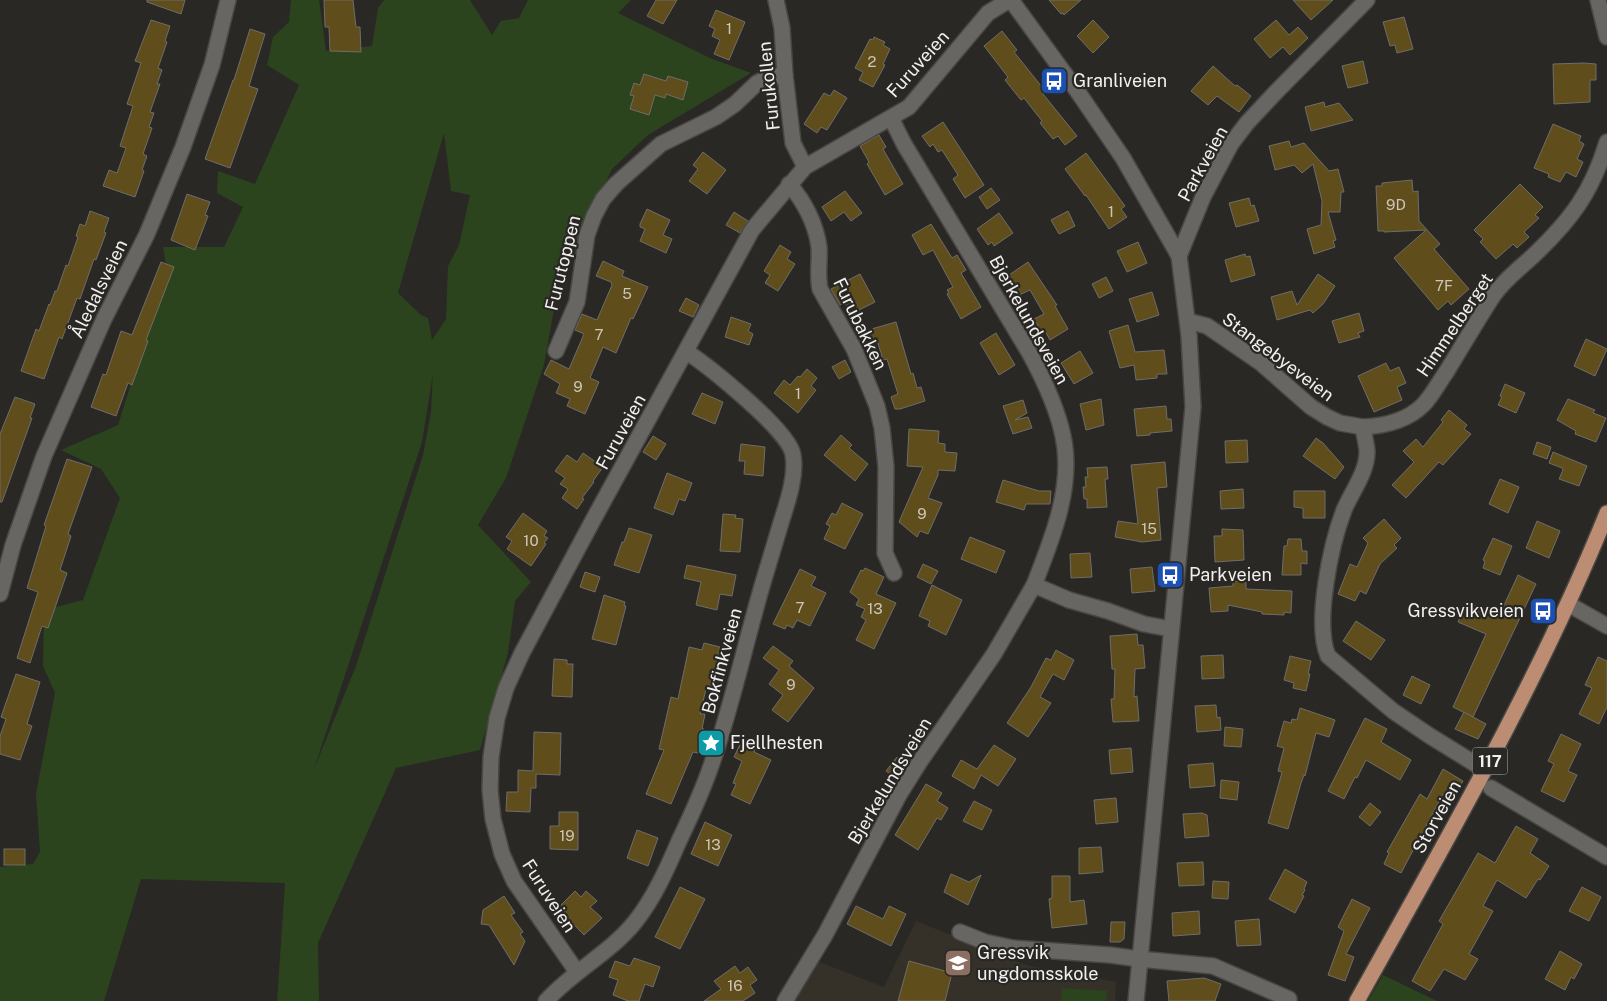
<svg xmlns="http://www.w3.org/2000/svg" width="1607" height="1001" viewBox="0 0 1607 1001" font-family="'Public Sans',sans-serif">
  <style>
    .built { fill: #353129 }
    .green { fill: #2b441d; fill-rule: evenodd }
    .building { fill: #604d1c; stroke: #6f6d6a }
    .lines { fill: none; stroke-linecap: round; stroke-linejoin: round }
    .minor-casing { stroke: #484744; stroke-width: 18 }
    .major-casing { stroke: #484744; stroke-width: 18 }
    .minor { stroke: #686663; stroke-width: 15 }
    .major { stroke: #bc8c73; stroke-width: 15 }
    .labels { text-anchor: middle; stroke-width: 4.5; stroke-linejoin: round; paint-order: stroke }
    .number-label { font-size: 15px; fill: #cdc7ba }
    .shield { fill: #292825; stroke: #b5b4b2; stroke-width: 1 }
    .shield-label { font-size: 16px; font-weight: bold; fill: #f1f0ee }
    .street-label { font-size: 18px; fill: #f1f0ee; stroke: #292825 }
    .poi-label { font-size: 18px; fill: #f1f0ee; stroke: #292825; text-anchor: start }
  </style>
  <rect width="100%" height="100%" fill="#292825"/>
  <polygon class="built" points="916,921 1026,965 1116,982 1115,1001 793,1001 817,961 884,987"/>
  <g class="green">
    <path d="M291,0H319L326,51L372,46L378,8L384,0H470L492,35L501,21L519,18L528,0H631L618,13L710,58L751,73L648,135L612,169L578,243L565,249L544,365L506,478L478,525L531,582L515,601L508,653L480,750L396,768L318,943L319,1001H277L285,883L141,879L104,1001H0V867L33,864L40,852L36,794L55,693L43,666L44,610L83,600L120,498L101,469L61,450L118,425L167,270L163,247H224L243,207L217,193L218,171L255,184L299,85L267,65L273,37L289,22ZM444,133L451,191L470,195L459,245L448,266L446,319L432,340L428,318L421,315L398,293ZM433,374L431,412L423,455L356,666L314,769L422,442Z"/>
    <polygon points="1383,975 1437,1001 1368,1001"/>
    <polygon points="1062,988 1107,991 1106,1001 1061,1001"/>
  </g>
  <g class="building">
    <polygon points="147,0 185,0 181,14 147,2"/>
    <polygon points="324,0 353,0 356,27 360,27 361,52 330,51 329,27 325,27"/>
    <polygon points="656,0 677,0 663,24 647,16"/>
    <polygon points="1049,0 1081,0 1064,15 1063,13 1061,14"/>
    <polygon points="1293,0 1333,0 1311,20"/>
    <polygon points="716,10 745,22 729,60 714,54 720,40 712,36 715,29 709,26"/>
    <polygon points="1404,17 1413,49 1397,53 1395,45 1390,46 1383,22"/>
    <polygon points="151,20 170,26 165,41 167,42 158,68 162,70 157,84 160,84 150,112 154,113 149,127 152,128 143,154 147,156 142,170 144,171 135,197 103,186 109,170 117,173 126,148 120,146 133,106 127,104 141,63 135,61"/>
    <polygon points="1093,20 1109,37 1093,53 1077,36"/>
    <polygon points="1276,20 1289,35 1298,27 1308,38 1290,55 1283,47 1270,58 1254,39"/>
    <polygon points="250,29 265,34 249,86 258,89 230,168 205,159 233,80 234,80"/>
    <polygon points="1002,31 1017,50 1014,52 1046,92 1043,94 1077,136 1065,145 1058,136 1053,139 1040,123 1042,121 1024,98 1021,100 1005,80 1008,77 984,46"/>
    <polygon points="874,37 885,42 883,45 890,49 883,64 885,65 873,87 859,80 863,72 855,68 870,39 873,40"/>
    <polygon points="1363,61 1368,83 1348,88 1342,66"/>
    <polygon points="1584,63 1596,64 1596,80 1590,80 1590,102 1554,104 1553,64"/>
    <polygon points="1213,66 1235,86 1237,85 1251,96 1239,112 1217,96 1208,105 1191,91"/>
    <polygon points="644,74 666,81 668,76 688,82 683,100 666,94 665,98 655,95 649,115 630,109 634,96 630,95 634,83 640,85"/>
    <polygon points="834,90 847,98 827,130 821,127 817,133 804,124 824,93 830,96"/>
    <polygon points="1324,102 1325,107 1339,103 1353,120 1311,131 1305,107"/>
    <polygon points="943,122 984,185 965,198 953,179 958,175 942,150 938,152 933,144 930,147 922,136"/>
    <polygon points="1553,124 1581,136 1579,141 1584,144 1577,159 1583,162 1576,177 1566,172 1560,182 1548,177 1549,174 1534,168"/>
    <polygon points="879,135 886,147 883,149 903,184 885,195 867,164 869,162 860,146"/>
    <polygon points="1289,141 1291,147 1304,143 1329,171 1338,169 1344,192 1341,192 1340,212 1328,212 1336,240 1333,241 1335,247 1314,254 1307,229 1321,225 1322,201 1313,164 1302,173 1294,165 1275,170 1269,146"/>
    <polygon points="703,152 726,170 707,194 689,181 698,169 693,165"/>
    <polygon points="1086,153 1125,206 1121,209 1127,217 1109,229 1086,195 1085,196 1065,169"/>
    <polygon points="1412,180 1413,192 1418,191 1419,221 1440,244 1434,249 1469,289 1451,305 1448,301 1438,310 1394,258 1426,230 1384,232 1384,231 1378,231 1376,186 1382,186 1382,183"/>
    <polygon points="1520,184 1543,207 1535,215 1539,218 1524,232 1529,237 1517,248 1513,244 1496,259 1480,242 1483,239 1474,230"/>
    <polygon points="991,188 1000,200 987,209 979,197"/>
    <polygon points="845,191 862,213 851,221 844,212 831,221 822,207"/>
    <polygon points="187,194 210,202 205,215 208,216 195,250 171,240"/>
    <polygon points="1249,198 1251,206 1254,205 1259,221 1236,227 1229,203"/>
    <polygon points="647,209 670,220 663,235 672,239 666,253 640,241 645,229 640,227 640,224"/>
    <polygon points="90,211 109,218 104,232 106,233 96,260 94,259 80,299 77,298 62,339 59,337 44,379 21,371 36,329 39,331 49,304 50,305 55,291 57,291 66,265 68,266 78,237 76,236 80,224 85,226"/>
    <polygon points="1068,211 1075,226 1059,234 1051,220"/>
    <polygon points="734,212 748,221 740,233 726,225"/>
    <polygon points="999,213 1013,233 994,246 992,242 988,245 977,229"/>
    <polygon points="931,224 952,258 957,255 966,270 961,273 981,307 961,319 947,294 949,293 947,290 953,287 933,250 923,255 912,235"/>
    <polygon points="1138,242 1147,263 1127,272 1117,251"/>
    <polygon points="780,245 791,252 787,259 795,264 778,291 765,283 770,275 764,271"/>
    <polygon points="1245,254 1246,257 1250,256 1255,275 1231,282 1225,260"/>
    <polygon points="603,261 624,271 622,276 648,287 633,319 631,318 616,353 603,347 590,378 599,382 585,414 567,406 570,399 556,393 560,384 544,374 551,360 569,369 584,334 575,330 582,314 597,320 612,285 611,282 596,276"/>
    <polygon points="161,262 174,267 146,340 148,341 132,385 128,383 116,416 91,407 103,374 106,375 121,331 132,335"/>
    <polygon points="1028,262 1057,305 1055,306 1068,329 1050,340 1044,329 1041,331 1034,319 1044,314 1030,290 1019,295 1011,284 1014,282 1009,275"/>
    <polygon points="860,274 875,302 851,314 845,303 840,305 831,289"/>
    <polygon points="1318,274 1335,286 1323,304 1313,313 1310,310 1277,320 1271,297 1292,291 1297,305"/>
    <polygon points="1106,277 1113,291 1099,298 1092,284"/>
    <polygon points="1152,292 1159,315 1137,322 1129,299"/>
    <polygon points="686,298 699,305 693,317 679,311"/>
    <polygon points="1359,313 1364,331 1358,333 1360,337 1339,343 1332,321"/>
    <polygon points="731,317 751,324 748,331 753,334 749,345 725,337"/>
    <polygon points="896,322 911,374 913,373 917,388 921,387 925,401 900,409 895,409 891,397 898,394 887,359 883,360 877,340 871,342 868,330"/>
    <polygon points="1128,325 1135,352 1164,350 1167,374 1157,374 1157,378 1136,380 1134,365 1120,368 1109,331"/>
    <polygon points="996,333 1015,365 999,375 980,343"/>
    <polygon points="1586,339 1607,349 1595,376 1574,366"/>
    <polygon points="1080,351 1093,373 1074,384 1061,363"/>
    <polygon points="845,360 851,372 839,379 832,367"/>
    <polygon points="1386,363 1390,371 1399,367 1406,383 1397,387 1402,400 1374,412 1358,376"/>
    <polygon points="807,369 817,378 811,386 816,390 798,413 774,393 784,380 790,385 798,376 800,377"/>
    <polygon points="1505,384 1525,393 1516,413 1498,405 1502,397 1500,396"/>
    <polygon points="702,393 723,402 715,424 692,414"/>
    <polygon points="15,397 35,404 30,418 32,418 2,502 0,502 0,434"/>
    <polygon points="1101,399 1104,425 1086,430 1080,404"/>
    <polygon points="1568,399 1595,410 1593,413 1606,418 1596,442 1575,434 1576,431 1557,420"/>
    <polygon points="1023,400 1027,413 1015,420 1028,417 1032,428 1013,434 1003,406"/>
    <polygon points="1166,406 1167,419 1171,419 1172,431 1150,433 1150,435 1137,436 1134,409"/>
    <polygon points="1449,410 1467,425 1464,429 1471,434 1443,465 1439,462 1406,498 1392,485 1414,462 1403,451 1416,439 1423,447 1443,422 1441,420"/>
    <polygon points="909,429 939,431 938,443 945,444 945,452 957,453 955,471 938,470 938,475 928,498 942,503 928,534 920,531 917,537 899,522 923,467 907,466"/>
    <polygon points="841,435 852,445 849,448 868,464 855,481 824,455"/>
    <polygon points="653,436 666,444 656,460 643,452"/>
    <polygon points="1316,438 1323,443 1344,467 1335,479 1303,456"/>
    <polygon points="1247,440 1248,462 1226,463 1225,441"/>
    <polygon points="1537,442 1551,447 1547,459 1533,454"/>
    <polygon points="741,444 765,447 763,476 744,474 745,461 739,461"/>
    <polygon points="1553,452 1587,466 1579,486 1559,479 1563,470 1562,468 1549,463"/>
    <polygon points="583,453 603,467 593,481 594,482 582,498 584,499 577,509 562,498 568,489 560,484 565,478 555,471 567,455 577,462"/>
    <polygon points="67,459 92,467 68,534 71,536 60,570 67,573 48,628 42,626 30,663 17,658 38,592 27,588 46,526 44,525"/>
    <polygon points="1165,462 1167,487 1157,488 1161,540 1142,542 1115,537 1118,521 1138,524 1131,465"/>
    <polygon points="1107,467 1108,479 1105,479 1107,507 1087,508 1087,499 1084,499 1083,487 1086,487 1085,477 1088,477 1087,468"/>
    <polygon points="667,473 692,483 685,501 679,499 673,515 654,508"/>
    <polygon points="1500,479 1519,487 1508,513 1489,504"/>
    <polygon points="1003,480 1039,491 1051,491 1050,504 1026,504 1024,510 996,502"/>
    <polygon points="1243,489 1244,508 1221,509 1220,491"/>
    <polygon points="1294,491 1325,491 1325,518 1303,518 1303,508 1294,507"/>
    <polygon points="842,503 863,514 845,549 824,539 830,526 826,524 832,513 836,515"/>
    <polygon points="523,513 547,531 544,536 548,538 544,543 546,544 531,566 507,549 512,541 506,537"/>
    <polygon points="723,514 736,515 735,518 743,519 740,552 720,551"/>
    <polygon points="1384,519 1401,538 1394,545 1397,548 1380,564 1366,594 1360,591 1355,601 1338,594 1350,564 1357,567 1368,543 1363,538"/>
    <polygon points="1537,521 1560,531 1549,558 1526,548"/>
    <polygon points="629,528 652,535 639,573 614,565 622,542 624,542"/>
    <polygon points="1222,529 1243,530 1244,560 1215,562 1214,536 1222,536"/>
    <polygon points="970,537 1005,551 996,573 961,559"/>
    <polygon points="1493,538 1512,546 1500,575 1483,568 1485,561 1483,560"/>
    <polygon points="1288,539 1301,539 1302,551 1307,551 1307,564 1301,563 1301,575 1282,575 1284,546 1287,546"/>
    <polygon points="1090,553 1092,577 1071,578 1070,554"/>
    <polygon points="923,564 938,571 931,584 917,577"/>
    <polygon points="687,565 736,575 732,596 720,594 717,610 696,605 701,582 684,578"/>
    <polygon points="1152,567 1155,591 1132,593 1130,569"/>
    <polygon points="865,568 884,577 876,594 896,603 874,649 856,640 866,620 861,617 865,609 856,605 859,599 850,592 861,570 863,571"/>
    <polygon points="800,569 816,577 811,586 826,593 810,626 797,620 793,628 787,625 785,629 773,624"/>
    <polygon points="585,572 600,577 595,592 580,587"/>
    <polygon points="1518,575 1536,584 1473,717 1453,707 1486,634 1458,622 1467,602 1499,616"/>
    <polygon points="1233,581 1246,582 1246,589 1292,591 1291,613 1284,612 1284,615 1262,614 1262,612 1228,605 1228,611 1211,612 1209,588 1233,586"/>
    <polygon points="932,585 962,600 946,635 928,626 930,621 919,616"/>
    <polygon points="604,595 625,602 624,606 626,606 616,645 592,639"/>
    <polygon points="1356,621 1385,640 1371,660 1343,641"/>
    <polygon points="1137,634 1138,645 1143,645 1145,668 1135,669 1134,697 1137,696 1139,721 1113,722 1111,699 1114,699 1115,669 1112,669 1110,636"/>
    <polygon points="704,643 720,647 718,654 720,654 714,679 713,679 711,686 707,685 700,714 705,714 702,729 704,729 698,753 693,752 671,804 646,794 664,750 659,749 671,697 678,699 689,647 702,650"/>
    <polygon points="773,646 793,661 789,666 814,688 788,722 772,710 783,695 769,684 779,670 763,658"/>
    <polygon points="1056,650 1074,660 1064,680 1053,674 1040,697 1051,703 1028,737 1007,723 1031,687 1046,658 1051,660"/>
    <polygon points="1223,655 1224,678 1202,679 1201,656"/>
    <polygon points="1290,656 1311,661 1308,674 1310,674 1306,691 1293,688 1294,683 1284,680"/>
    <polygon points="1598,657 1607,661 1607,707 1599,724 1579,714 1592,688 1585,685"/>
    <polygon points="554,659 567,660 567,664 573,664 572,697 552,696"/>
    <polygon points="16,674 40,682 27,724 32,726 20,760 0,754 0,736 6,719 1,717"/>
    <polygon points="1412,676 1430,685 1421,704 1403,695"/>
    <polygon points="1216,705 1217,718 1220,717 1221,730 1197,732 1195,706"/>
    <polygon points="1300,708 1335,720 1329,737 1316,733 1305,776 1304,775 1301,783 1288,829 1268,823 1282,772 1278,771 1284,748 1277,746 1284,721 1291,723 1292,719 1297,720"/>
    <polygon points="1464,712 1486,724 1478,739 1455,729"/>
    <polygon points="1365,718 1387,729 1381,742 1411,760 1400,780 1366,760 1357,778 1355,777 1344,799 1328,791"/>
    <polygon points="1225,727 1243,729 1241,747 1224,746"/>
    <polygon points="534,732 561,733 560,775 536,774 536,788 531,788 530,812 506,811 507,792 518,792 518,770 533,771"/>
    <polygon points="1561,734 1581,744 1568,771 1577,775 1564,802 1541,791 1554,764 1548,761"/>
    <polygon points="743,738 757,745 754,752 771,760 750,804 731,795 736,784 733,783 742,761 734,757"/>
    <polygon points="994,745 1016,759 998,786 981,775 974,789 952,776 961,760 977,769"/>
    <polygon points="1131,748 1133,772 1111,774 1109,750"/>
    <polygon points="897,757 907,764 898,780 886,771"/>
    <polygon points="1213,763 1215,786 1190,788 1188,765"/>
    <polygon points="1443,769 1463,781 1452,799 1443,794 1401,873 1384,864 1389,853 1387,852 1420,794 1427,799"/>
    <polygon points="1221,780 1239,782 1237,800 1220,798"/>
    <polygon points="926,784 942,793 937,801 948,808 941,820 937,818 918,850 895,835"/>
    <polygon points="1116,798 1118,822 1096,824 1094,800"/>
    <polygon points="974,801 992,810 982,830 963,821"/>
    <polygon points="1370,803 1381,812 1370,826 1359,817"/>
    <polygon points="559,812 578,812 578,850 550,849 550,826 559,826"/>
    <polygon points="1202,813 1207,815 1209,836 1185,838 1183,814"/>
    <polygon points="705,822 732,835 718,866 691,854"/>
    <polygon points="1516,826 1538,839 1530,853 1549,866 1540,880 1538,879 1526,898 1497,880 1483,906 1493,911 1469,954 1478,959 1465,980 1444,969 1430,991 1412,981 1443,924 1439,921 1478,853 1495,863"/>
    <polygon points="637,830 658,838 648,866 627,858"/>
    <polygon points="1101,847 1103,872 1079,874 1079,848"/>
    <rect x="4" y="849" width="21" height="16"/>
    <polygon points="1203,862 1204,885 1179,886 1177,863"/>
    <polygon points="1285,869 1307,882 1304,889 1305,890 1302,895 1304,896 1295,913 1269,899"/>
    <polygon points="951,874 969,882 981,875 968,905 944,892"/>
    <polygon points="1052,876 1070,876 1070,902 1084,900 1087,924 1052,928 1049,899 1052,898"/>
    <polygon points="1213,881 1229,882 1228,899 1212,898"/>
    <polygon points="680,887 705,899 680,949 655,937"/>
    <polygon points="1582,887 1601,897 1589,921 1569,911"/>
    <polygon points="575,891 581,897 586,891 597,901 590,907 602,918 584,935 558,908"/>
    <polygon points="504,896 515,913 511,915 523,932 520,934 525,941 514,965 489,925 481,924 483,910"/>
    <polygon points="1352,899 1370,908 1346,954 1354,957 1345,981 1328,975 1344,931 1338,927"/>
    <polygon points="856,906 883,919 889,906 906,914 891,946 847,924"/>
    <polygon points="1199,911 1200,934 1173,936 1172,913"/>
    <polygon points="1259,919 1261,945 1237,946 1235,921"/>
    <polygon points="1111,922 1125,922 1124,939 1120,942 1110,942"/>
    <polygon points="1560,951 1582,964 1574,979 1571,977 1565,990 1545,979"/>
    <polygon points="634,958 660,967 653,987 645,984 639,1001 628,1001 613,995 618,980 609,977 615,961 630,966"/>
    <polygon points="909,961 952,973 945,1001 898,1001"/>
    <polygon points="735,966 740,973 748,967 757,980 750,985 755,993 743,1001 704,1001 721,989 714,981"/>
    <polygon points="1204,978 1221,984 1215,1001 1169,1001 1167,981"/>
  </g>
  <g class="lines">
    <g class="minor-casing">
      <g id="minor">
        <polyline points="776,0 782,28 785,75 793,143 805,167"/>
        <polyline points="1011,0 1078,92 1123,158 1179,256"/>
        <polyline points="1598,0 1607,37"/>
        <path d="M891,118L904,144L1030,354C1044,380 1057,407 1063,436C1074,486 1052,539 1034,585L1069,600L1108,611L1144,624L1171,629"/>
        <path d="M789,184C804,201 816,224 819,247C820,261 817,275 820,289L854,349L877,406L882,428L886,467L885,553L894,573"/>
        <path d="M1188,321L1207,326L1261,363L1311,407L1327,417L1340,423L1363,427C1364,435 1366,442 1367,450C1368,471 1352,491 1344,510C1331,544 1314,623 1328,656L1393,711L1430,736L1485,770"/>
        <polyline points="556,351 577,302 587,235 594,216 603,199 616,184 661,144 716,117 735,104 757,83 768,77 785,75"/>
        <path d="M1363,427C1384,426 1407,421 1423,405C1432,396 1439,382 1447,371C1462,346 1477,321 1493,296C1504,280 1519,269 1533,256C1571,220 1592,192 1607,142"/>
        <polyline points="0,594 13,545 44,456 104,319 147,234 183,147 212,65 228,0"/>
        <polyline points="1568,604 1607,626"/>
        <polyline points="1491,788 1607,857"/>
        <polyline points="960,932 985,942 1013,948 1110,955 1139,959 1213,966 1289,999"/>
        <polyline points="577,972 514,881 502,854 493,819 490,790 491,757 497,718 506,688 522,653 592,522 752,230 805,167 909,107 988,13 1009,0"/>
        <path d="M546,1001C573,971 610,953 635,922C654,898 667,869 679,841C691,816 703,790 712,763C732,705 745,645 762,586C768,566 774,546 780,526C786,506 797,477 793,455C790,431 708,366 687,352"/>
        <polyline points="785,1001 825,935 899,795 919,763 994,654 1034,585"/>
        <polyline points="1136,1001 1193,407 1189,336 1179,256 1203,197 1231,144 1247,123 1276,92 1367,0"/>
      </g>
    </g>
    <g class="major-casing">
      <path id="major" d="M1357,1001C1446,841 1538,683 1607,513"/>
    </g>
    <use href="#minor" class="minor"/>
    <use href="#major" class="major"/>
  </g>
  <defs>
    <g id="bus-square" transform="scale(1.4375)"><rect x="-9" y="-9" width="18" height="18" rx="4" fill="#1a4fb4" stroke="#292825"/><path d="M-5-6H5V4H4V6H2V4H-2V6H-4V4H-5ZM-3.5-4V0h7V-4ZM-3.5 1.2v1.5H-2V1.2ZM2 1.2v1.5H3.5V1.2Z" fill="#fff"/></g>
    <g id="sight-square" transform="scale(1.4375)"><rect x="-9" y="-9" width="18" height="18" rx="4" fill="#0f9aa8" stroke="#292825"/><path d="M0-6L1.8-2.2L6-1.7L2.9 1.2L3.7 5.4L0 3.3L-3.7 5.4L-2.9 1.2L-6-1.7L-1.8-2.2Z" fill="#fff"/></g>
    <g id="school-square" transform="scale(1.4375)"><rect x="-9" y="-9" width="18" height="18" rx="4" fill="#8d6e63" stroke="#292825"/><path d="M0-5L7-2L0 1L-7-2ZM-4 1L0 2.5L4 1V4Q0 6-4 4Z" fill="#fff"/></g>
  </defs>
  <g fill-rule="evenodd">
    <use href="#bus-square" x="1054" y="81"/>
    <use href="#bus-square" x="1170" y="575"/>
    <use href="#bus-square" x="1543" y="611"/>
    <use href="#sight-square" x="711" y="743"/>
    <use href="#school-square" x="958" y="963"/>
  </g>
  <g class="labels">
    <g class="number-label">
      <text x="729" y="34">1</text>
      <text x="872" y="67">2</text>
      <text x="1396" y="210">9D</text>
      <text x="1111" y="217">1</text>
      <text x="1444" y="291">7F</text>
      <text x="627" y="299">5</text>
      <text x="599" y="340">7</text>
      <text x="578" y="392">9</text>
      <text x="798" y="399">1</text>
      <text x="922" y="519">9</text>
      <text x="1149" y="534">15</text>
      <text x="531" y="546">10</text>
      <text x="800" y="613">7</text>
      <text x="875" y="614">13</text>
      <text x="791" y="690">9</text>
      <text x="567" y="841">19</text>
      <text x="713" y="850">13</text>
      <text x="735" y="991">16</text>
    </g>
    <rect class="shield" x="1472.5" y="747.5" width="35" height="27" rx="4"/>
    <g class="shield-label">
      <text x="1490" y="767">117</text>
    </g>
    <g class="street-label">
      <text transform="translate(918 64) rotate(-48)" y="6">Furuveien</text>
      <text transform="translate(769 86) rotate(-96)" y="6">Furukollen</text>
      <text transform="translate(1203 164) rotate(-61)" y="6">Parkveien</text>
      <text transform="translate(563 263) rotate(-76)" y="6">Furutoppen</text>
      <text transform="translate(99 289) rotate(-64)" y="6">Åledalsveien</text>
      <text transform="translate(1029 320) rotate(61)" y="6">Bjerkelundsveien</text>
      <text transform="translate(860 324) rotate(64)" y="6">Furubakken</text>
      <text transform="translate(1455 325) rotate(-56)" y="6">Himmelberget</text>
      <text transform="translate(1278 357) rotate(37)" y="6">Stangebyeveien</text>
      <text transform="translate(621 432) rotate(-61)" y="6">Furuveien</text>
      <text transform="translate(722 661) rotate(-75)" y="6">Bokfinkveien</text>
      <text transform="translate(890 781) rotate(-59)" y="6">Bjerkelundsveien</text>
      <text transform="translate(1437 817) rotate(-61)" y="6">Storveien</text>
      <text transform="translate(549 896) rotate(57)" y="6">Furuveien</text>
    </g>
    <g class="poi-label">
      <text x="1073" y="87">Granliveien</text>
      <text x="1189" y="581">Parkveien</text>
      <text x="1524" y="617" text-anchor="end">Gressvikveien</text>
      <text x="730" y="749">Fjellhesten</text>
      <text x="977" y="959">Gressvik<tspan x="977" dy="21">ungdomsskole</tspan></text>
    </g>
  </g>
</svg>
